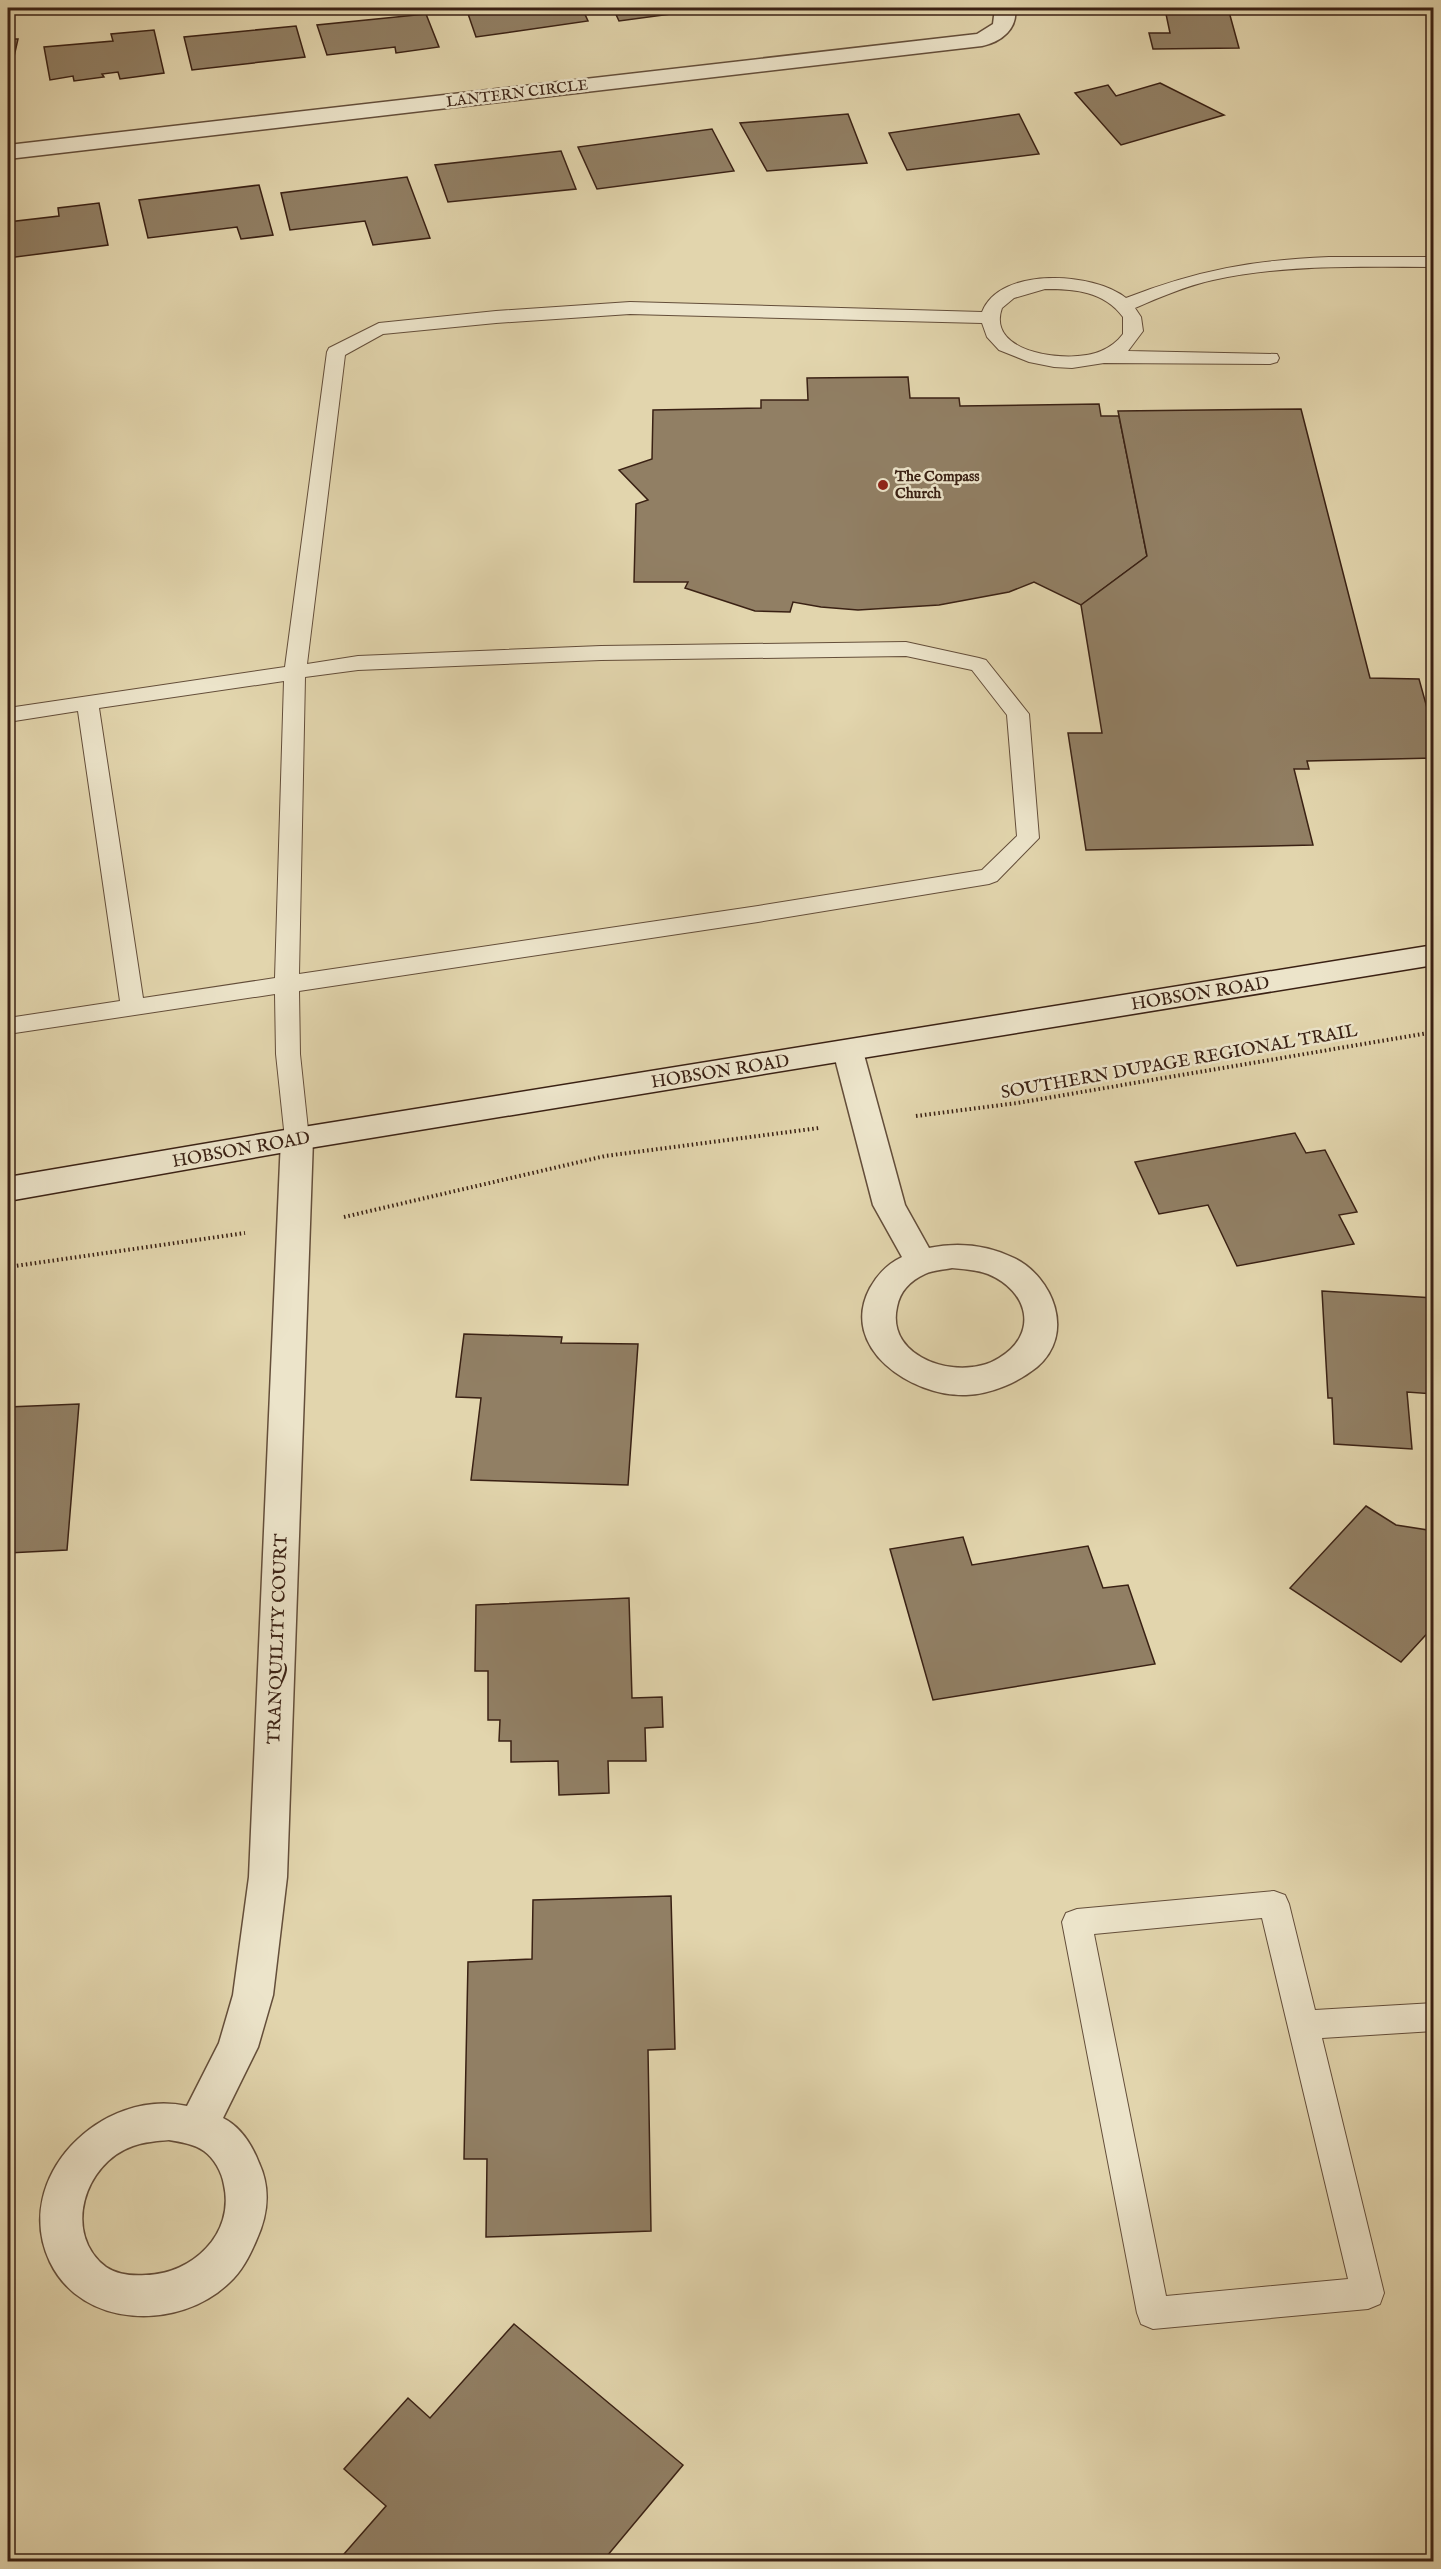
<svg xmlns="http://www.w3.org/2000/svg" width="1441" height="2569" viewBox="0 0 1441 2569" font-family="'IM FELL English',serif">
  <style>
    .building { fill: #917f64; stroke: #3a2114; stroke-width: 1.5 }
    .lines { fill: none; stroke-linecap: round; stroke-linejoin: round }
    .lane-casing { stroke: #644e3a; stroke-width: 2 }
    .street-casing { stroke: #644e3a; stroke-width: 3 }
    .secondary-casing { stroke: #3a2114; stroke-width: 3 }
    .path { stroke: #3a2114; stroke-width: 4; stroke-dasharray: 1.5 3; stroke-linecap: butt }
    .lane { fill: #ece4ca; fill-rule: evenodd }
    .street { fill: #ece4ca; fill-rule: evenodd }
    .secondary { fill: #ece4ca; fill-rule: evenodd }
    .poi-dot { fill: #8f2418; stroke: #ece4ca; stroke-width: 2 }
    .labels { text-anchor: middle; stroke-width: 5; stroke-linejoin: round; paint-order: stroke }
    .far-street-label { font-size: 15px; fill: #3a2114; stroke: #ece4ca }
    .far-poi-label { font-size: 15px; font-weight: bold; fill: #3a2114; stroke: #ece4ca; text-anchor: start }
    .street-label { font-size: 18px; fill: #3a2114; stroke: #ece4ca }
  </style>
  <rect width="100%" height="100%" fill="#e2d5ad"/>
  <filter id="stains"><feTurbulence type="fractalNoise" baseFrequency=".00333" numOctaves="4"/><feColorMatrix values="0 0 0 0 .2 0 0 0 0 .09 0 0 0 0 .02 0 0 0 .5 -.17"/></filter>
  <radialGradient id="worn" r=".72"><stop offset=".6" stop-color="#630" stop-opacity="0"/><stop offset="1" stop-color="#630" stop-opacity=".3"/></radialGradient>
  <g class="building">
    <polygon points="466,8 582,8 588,21 476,37"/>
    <polygon points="613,8 716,8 619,21"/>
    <polygon points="1155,8 1228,8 1239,48 1153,49 1149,33 1170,33 1166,14 1157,14"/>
    <polygon points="426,14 439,47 396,53 395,47 327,55 317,25"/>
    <polygon points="296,26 305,57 192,70 184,37"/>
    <polygon points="154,30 164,73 120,79 118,72 102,74 104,77 74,81 73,76 50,80 44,47 113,41 111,34"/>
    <polygon points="8,39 18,39 8,83"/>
    <polygon points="1160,83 1224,115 1121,145 1075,93 1108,85 1116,96"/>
    <polygon points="848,114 867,163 767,171 740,123"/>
    <polygon points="1019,114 1039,154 907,170 889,133"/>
    <polygon points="712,129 734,171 597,189 578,147"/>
    <polygon points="561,151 576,189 448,202 435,165"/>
    <polygon points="407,177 430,238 373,245 365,221 290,230 281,193"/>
    <polygon points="259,185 273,235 241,239 237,227 148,238 139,200"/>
    <polygon points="99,203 108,245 8,258 8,222 59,216 58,208"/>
    <polygon points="908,377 910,398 959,398 960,406 1099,404 1101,416 1119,416 1147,556 1081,605 1034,582 1009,592 939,605 858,610 821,607 793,602 790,612 755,611 685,588 688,582 634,582 636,504 648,500 619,470 652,459 653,410 761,408 761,400 808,400 807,378"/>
    <polygon points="1301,409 1370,678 1419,679 1434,733 1434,758 1307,761 1309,769 1294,769 1313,845 1086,850 1068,733 1102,733 1081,605 1147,556 1118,411"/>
    <polygon points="1295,1133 1306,1153 1325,1150 1357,1212 1339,1215 1354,1244 1237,1266 1208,1205 1159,1214 1135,1162"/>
    <polygon points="1322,1291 1434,1298 1434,1394 1407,1392 1412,1449 1334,1444 1332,1398 1328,1398"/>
    <polygon points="464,1334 562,1337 561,1343 638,1344 628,1485 471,1480 481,1398 456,1397"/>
    <polygon points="79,1404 67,1550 8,1553 8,1407"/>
    <polygon points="1366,1506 1396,1525 1434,1531 1434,1626 1401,1662 1290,1588"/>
    <polygon points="963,1537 972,1565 1088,1546 1103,1588 1128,1585 1155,1664 933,1700 890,1549"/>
    <polygon points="629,1598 632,1698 662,1697 663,1727 645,1728 646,1761 608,1761 609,1793 559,1795 558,1761 511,1762 511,1741 499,1741 500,1720 488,1720 488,1671 475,1671 476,1605"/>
    <polygon points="671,1896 675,2049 648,2050 651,2231 486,2237 487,2159 464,2159 468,1962 532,1959 533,1900"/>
    <polygon points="514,2324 683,2465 602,2562 337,2562 386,2506 344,2469 408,2398 430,2418"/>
  </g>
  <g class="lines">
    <g class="lane-casing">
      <g id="lane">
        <path d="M1329,257H1434V267C1361,267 1285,264 1213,280C1186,286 1160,297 1135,308L1141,317L1143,331L1128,351L1277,354L1279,358L1277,362L1270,364L1104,363L1072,368L1054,367L1029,362L999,350L987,337L982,323L630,314L496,323L383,334L345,355L307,664L358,656L601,646L906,642L979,658L986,660L1029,714L1039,838L997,881L989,884L758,922L299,991L300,1054L309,1139L306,1145L297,1148L288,1145L285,1139L276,1054L275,994L8,1034V1018L120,1001L78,711L8,722V708L285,667L327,352L329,348L379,323L496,311L630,302L982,312C1000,266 1094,272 1126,298C1197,270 1254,260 1329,257ZM1045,289C1074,289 1104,291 1123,317V334C1117,342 1110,347 1101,351C1073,364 985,355 1002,308L1014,298ZM906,656L972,670L1007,715L1017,836L982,870L758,906L299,974L305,677L358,670L601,660ZM284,681L275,978L143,998L99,708Z"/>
        <path d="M1274,1891L1285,1895L1289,1904L1315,2010L1434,2003V2031L1322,2038L1384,2293L1380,2304L1368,2309L1153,2329L1141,2324L1137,2313L1062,1922L1066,1913L1077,1909ZM1262,1918L1348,2279L1166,2296L1094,1934Z"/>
      </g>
    </g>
    <g class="street-casing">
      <g id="street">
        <path d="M995,8H1015C1018,29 1001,42 982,46L8,159V145L977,34L993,24Z"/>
        <path d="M848,1040L859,1043L863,1051L905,1205L929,1248C958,1242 987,1245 1014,1258C1053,1277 1076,1334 1037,1367C1017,1383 991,1394 966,1395C912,1397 838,1348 870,1288C878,1274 887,1264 902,1257L873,1205L833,1051L837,1043ZM952,1268C964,1269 977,1270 988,1274C1029,1291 1039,1334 999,1358C962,1382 885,1360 897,1307C900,1291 910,1281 925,1274C933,1270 943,1270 952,1268Z"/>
        <path d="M297,1128L308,1131L313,1139L287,1877L273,1995L258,2047L223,2118C240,2126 252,2145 259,2163C271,2189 268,2215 256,2241C249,2257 242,2271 229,2283C179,2331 82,2329 50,2262C10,2178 102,2087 187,2106L219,2043L233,1995L249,1877L281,1139L286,1131ZM169,2140C181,2142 194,2144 204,2151C214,2158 222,2172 224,2185C235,2234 192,2274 146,2275C132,2276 118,2275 106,2267C62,2234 84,2163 133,2146C144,2142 157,2141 169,2140Z"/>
      </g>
    </g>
    <g class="secondary-casing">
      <polygon id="secondary" points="1434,945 1434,965 297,1150 8,1201 8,1177 297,1128"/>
    </g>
    <g class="path">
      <polyline points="916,1116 1017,1103 1434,1032"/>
      <polyline points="344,1217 605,1156 819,1128"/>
      <polyline points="8,1267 245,1233"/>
    </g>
    <use href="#lane" class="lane"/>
    <use href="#street" class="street"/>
    <use href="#secondary" class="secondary"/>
  </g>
  <circle class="poi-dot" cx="883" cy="485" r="6"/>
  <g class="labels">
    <g class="far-street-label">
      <text transform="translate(517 93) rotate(-7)" y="5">LANTERN CIRCLE</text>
    </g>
    <g class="far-poi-label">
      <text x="895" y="481">The Compass<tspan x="895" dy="17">Church</tspan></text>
    </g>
    <g class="street-label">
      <text transform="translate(1200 993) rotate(-9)" y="6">HOBSON ROAD</text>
      <text transform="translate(1179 1061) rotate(-10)" y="6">SOUTHERN DUPAGE REGIONAL TRAIL</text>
      <text transform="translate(720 1071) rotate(-9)" y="6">HOBSON ROAD</text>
      <text transform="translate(241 1149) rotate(-10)" y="6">HOBSON ROAD</text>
      <text transform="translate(277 1639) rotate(-88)" y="6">TRANQUILITY COURT</text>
    </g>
  </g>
  <rect width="1441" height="2569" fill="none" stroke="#e2d5ad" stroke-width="30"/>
  <rect x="9" y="9" width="1423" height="2551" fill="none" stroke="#3a2114" stroke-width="3"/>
  <rect x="15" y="15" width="1411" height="2539" fill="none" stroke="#3a2114" stroke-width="1.5"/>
  <rect width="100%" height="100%" filter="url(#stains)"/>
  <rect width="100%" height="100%" fill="url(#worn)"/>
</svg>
